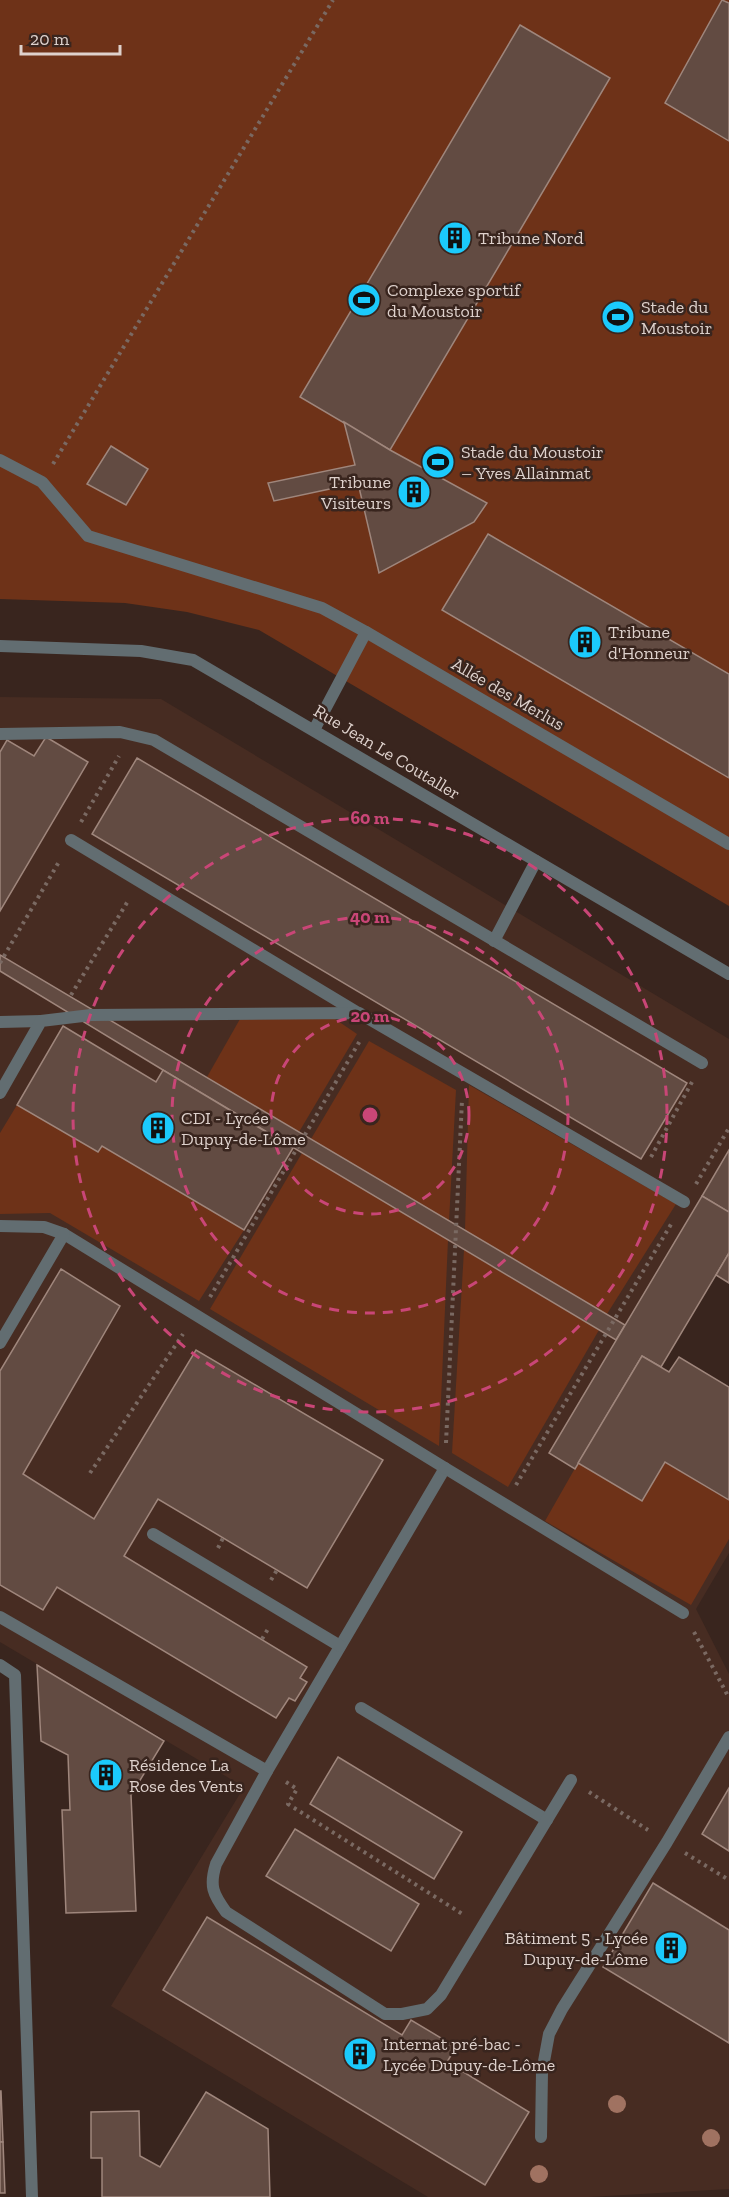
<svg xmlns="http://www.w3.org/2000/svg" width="729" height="2197" viewBox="0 0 729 2197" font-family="'Zilla Slab',serif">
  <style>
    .built { fill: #472c22 }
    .green { fill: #6e3218 }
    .building { fill: #624b42; stroke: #9f867c; stroke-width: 1.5 }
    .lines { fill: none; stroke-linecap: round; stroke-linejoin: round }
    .path { stroke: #7a6962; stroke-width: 4; stroke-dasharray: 3 4.5; stroke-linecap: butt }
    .service { stroke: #626d71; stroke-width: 12 }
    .minor { stroke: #626d71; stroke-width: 12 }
    .tertiary { stroke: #626d71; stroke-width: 12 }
    .tree { fill: #a07261 }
    .ring { fill: none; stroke: #c94677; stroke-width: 3; stroke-dasharray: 10 8 }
    .labels { text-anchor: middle; stroke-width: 5; stroke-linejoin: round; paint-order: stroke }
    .poi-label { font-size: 18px; fill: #ded1cc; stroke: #39251e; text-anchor: start }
    .street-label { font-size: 18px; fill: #ded1cc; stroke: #39251e }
    .centre { fill: #c94677; stroke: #39251e; stroke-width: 3 }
    .ring-label { font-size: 18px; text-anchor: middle; font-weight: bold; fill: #c94677; stroke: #39251e; stroke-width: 5; stroke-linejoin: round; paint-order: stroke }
  </style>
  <rect width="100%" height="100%" fill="#39251e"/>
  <polygon class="built" points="0,697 161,699 729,1039 729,1283 716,1275 661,1367 669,1372 679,1357 729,1387 729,1553 696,1609 729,1674 729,1788 702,1834 729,1851 729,2189 589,2197 428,2197 111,2006 244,1787 0,1642"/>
  <g class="green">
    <polygon points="0,0 729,0 729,906 259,630 187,612 125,603 0,599"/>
    <polygon points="240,1019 335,1019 357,1034 299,1132 207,1077"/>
    <polygon points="369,1041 456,1090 449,1221 311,1139"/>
    <polygon points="469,1085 676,1204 607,1314 465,1230"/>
    <polygon points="17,1105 98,1152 102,1146 244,1230 199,1301 50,1213 0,1214 0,1133"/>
    <polygon points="302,1153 448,1240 439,1446 210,1309"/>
    <polygon points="464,1250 599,1330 508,1487 452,1453"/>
    <polygon points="665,1462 729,1500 729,1539 691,1605 545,1521 578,1463 642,1501"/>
  </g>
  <g class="building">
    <polygon points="722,0 729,3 729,141 665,103"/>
    <polygon points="520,25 610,78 390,450 300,397"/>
    <polygon points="344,422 390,450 487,503 474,522 379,573 358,483 274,501 268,483 355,465"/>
    <polygon points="111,446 148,469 126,505 87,484"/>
    <polygon points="488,534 729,674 729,778 442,610"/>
    <polygon points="46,737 88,762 0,911 0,752 7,740 34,756"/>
    <polygon points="137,758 687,1083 641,1159 92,834"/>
    <polygon points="0,955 625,1325 616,1340 163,1070 0,971"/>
    <polygon points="63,1026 156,1082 163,1070 293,1148 244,1230 102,1146 98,1152 17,1105"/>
    <polygon points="729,1150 729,1212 702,1196"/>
    <polygon points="702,1196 729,1212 729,1253 661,1367 642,1356 575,1469 549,1453"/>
    <polygon points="729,1253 729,1283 716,1275"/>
    <polygon points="61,1269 120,1306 23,1474 94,1519 196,1350 383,1460 307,1588 158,1499 124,1556 307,1667 300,1678 307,1682 295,1701 289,1698 276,1718 57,1587 43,1610 0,1585 0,1371"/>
    <polygon points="642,1356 669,1372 679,1357 729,1387 729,1500 665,1462 642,1501 578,1463"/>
    <polygon points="37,1665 164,1741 131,1795 136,1911 66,1913 62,1810 70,1810 68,1755 41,1741"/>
    <polygon points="338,1757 462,1832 434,1879 310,1804"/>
    <polygon points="729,1788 729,1851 702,1834"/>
    <polygon points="295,1829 419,1904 391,1951 266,1876"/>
    <polygon points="653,1883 729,1930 729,2043 603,1967"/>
    <polygon points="207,1917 402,2035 411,2020 456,2047 447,2062 529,2112 485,2185 163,1990"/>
    <polygon points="1,2091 3,2142 0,2142 0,2091"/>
    <polygon points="206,2092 268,2129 270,2197 102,2197 102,2158 91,2158 91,2112 139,2111 140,2156 160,2167"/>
    <polygon points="0,2142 3,2142 5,2193 0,2193"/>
  </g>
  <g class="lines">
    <g class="path">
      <polyline points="53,464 333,0"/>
      <polyline points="81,822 119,756"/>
      <polyline points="0,963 60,860"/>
      <polyline points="71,995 128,901"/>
      <polyline points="651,1157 692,1082"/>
      <polyline points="696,1184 729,1128"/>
      <polyline points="210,1297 361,1039"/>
      <polyline points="446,1443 462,1100"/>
      <polyline points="90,1473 183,1334"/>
      <polyline points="516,1485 673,1221"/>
      <polyline points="218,1548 223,1538"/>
      <polyline points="271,1580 277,1570"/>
      <polyline points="694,1632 729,1698"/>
      <polyline points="262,1639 268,1629"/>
      <polyline points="286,1782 297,1789 288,1804 464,1915"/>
      <polyline points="589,1792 648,1830"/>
      <polyline points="685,1853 729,1880"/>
    </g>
    <g class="service">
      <polyline points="0,460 42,482 88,536 322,608 366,632"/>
      <polyline points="314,730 366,632 729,844"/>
      <polyline points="0,734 120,732 154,740 702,1063"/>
      <polyline points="71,840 358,1013"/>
      <polyline points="494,941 536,861"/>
      <polyline points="0,1022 41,1021"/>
      <polyline points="0,1093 41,1021 91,1015 359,1013 684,1202"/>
      <polyline points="0,1226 44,1227 64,1234 445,1468 267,1771 0,1617"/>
      <polyline points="0,1343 64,1234"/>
      <polyline points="445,1468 683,1613"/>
      <polyline points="153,1534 340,1646"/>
      <polyline points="361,1708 547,1820"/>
      <path d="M267,1771L216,1864C209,1886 213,1894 226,1912L385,2014H402L427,2009L441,1995L571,1780"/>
      <polyline points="541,2137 542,2072 549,2034 562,2009 667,1842 729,1737"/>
    </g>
    <polyline class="minor" points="0,1665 15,1675 32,2197"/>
    <polyline class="tertiary" points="0,646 141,651 193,660 729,974"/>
  </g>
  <g class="tree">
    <circle cx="617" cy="2104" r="9"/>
    <circle cx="711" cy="2138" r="9"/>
    <circle cx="539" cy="2174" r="9"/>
  </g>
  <g class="ring">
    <circle cx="370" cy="1115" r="99"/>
    <circle cx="370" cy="1115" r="198"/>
    <circle cx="370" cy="1115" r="297"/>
  </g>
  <defs>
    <g id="building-disc" transform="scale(1.725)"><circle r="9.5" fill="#1bcafc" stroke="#39251e"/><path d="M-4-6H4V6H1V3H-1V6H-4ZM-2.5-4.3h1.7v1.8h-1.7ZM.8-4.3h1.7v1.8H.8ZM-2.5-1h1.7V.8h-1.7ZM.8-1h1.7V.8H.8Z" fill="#111"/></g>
    <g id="stadium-disc" transform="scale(1.725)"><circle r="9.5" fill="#1bcafc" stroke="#39251e"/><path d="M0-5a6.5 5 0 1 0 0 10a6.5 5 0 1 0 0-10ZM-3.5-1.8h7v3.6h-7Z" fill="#111"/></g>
  </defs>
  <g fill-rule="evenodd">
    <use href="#building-disc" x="455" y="238"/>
    <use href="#stadium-disc" x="364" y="300"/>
    <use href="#stadium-disc" x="618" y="317"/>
    <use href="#stadium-disc" x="438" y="462"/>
    <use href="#building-disc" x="414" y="492"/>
    <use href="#building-disc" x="585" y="642"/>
    <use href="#building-disc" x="158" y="1128"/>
    <use href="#building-disc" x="106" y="1775"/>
    <use href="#building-disc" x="671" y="1948"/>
    <use href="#building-disc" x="360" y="2054"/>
  </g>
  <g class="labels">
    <g class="poi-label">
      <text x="478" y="244">Tribune Nord</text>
      <text x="387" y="296">Complexe sportif<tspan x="387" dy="21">du Moustoir</tspan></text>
      <text x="641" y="313">Stade du<tspan x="641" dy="21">Moustoir</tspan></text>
      <text x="461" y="458">Stade du Moustoir<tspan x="461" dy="21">– Yves Allainmat</tspan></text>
      <text x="391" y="488" text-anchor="end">Tribune<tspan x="391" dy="21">Visiteurs</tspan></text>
      <text x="608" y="638">Tribune<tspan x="608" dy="21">d'Honneur</tspan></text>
      <text x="181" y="1124">CDI - Lycée<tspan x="181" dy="21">Dupuy-de-Lôme</tspan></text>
      <text x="129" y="1771">Résidence La<tspan x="129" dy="21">Rose des Vents</tspan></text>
      <text x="648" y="1944" text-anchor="end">Bâtiment 5 - Lycée<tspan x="648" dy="21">Dupuy-de-Lôme</tspan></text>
      <text x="383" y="2050">Internat pré-bac -<tspan x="383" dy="21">Lycée Dupuy-de-Lôme</tspan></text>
    </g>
    <g class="street-label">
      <text transform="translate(508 694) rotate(30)" y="6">Allée des Merlus</text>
      <text transform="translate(387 752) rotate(31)" y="6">Rue Jean Le Coutaller</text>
    </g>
  </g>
  <circle cx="370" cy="1115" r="9" class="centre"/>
  <g class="ring-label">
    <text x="370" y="824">60 m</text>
    <text x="370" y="923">40 m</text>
    <text x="370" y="1022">20 m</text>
  </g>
  <path d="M21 45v9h99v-9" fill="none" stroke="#ded1cc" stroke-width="3"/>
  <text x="30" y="45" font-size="18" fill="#ded1cc" stroke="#39251e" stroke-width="4.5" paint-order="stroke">20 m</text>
</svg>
